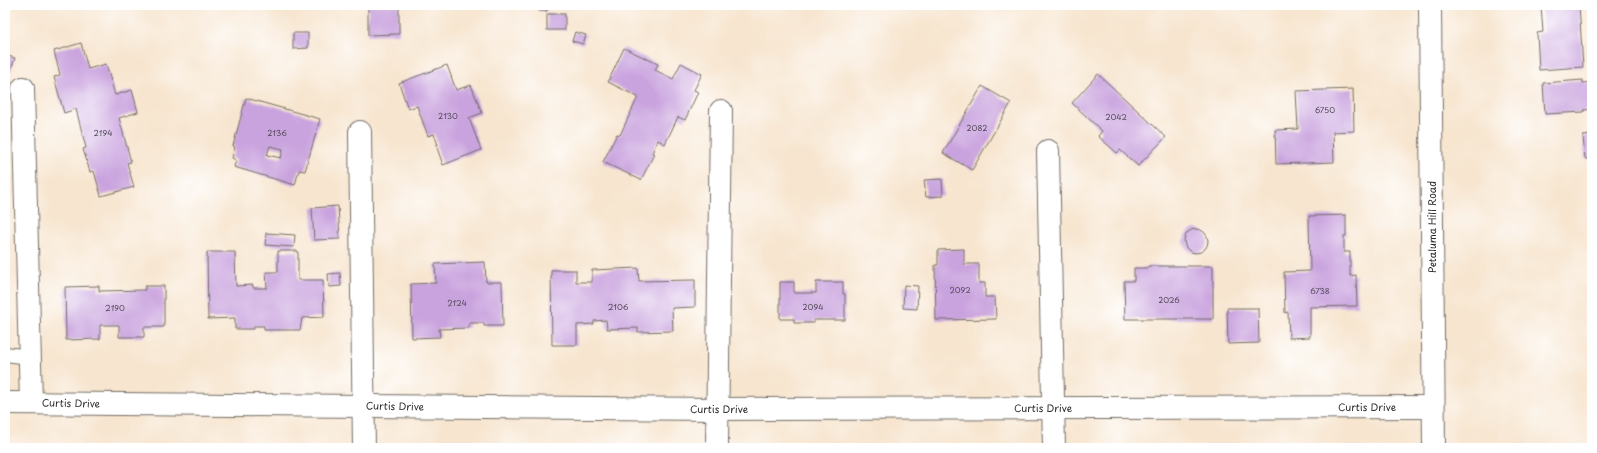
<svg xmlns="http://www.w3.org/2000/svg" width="1597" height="453" viewBox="0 0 1597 453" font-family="'Playpen Sans',sans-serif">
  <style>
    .building { fill: #c9a3de; fill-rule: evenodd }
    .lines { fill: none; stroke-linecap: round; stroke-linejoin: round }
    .lane-casing { stroke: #726c64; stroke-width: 16 }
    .street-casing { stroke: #726c64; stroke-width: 24 }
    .secondary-casing { stroke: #726c64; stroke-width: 24 }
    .lane { stroke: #fff; stroke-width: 14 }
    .street { stroke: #fff; stroke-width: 22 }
    .secondary { stroke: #fff; stroke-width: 22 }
    .labels { text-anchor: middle; stroke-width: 4; stroke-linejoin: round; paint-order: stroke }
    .number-label { font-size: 8px; fill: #524958 }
    .street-label { font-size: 10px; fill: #2b2b2b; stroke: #fff }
  </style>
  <rect width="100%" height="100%" fill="#fff"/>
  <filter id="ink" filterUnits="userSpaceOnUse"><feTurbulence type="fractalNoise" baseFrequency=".025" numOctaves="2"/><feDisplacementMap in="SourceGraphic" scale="8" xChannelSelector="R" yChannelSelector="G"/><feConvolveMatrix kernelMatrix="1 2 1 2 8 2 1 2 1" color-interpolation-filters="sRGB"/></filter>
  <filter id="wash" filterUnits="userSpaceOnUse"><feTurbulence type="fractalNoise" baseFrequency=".012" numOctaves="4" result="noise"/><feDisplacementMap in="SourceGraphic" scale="16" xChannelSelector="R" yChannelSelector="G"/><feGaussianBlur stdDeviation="0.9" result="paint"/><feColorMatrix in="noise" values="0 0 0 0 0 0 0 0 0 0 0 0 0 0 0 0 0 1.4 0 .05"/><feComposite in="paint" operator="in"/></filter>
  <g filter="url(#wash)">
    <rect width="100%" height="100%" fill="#f7e5cf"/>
    <g id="blocks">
      <g class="building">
        <polygon points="368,5 399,5 399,34 368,35"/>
        <polygon points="539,5 546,5 547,11 539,11"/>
        <polygon points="1535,5 1579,5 1583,67 1539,70 1537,33 1543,32 1541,6 1535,7"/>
        <rect x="547" y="14" width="18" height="16"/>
        <polygon points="575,32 586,35 583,44 572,41"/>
        <polygon points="293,33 308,33 308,48 293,49"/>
        <polygon points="81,43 88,69 106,64 115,95 132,90 138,112 119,118 131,162 127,163 134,187 101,196 94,171 90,172 83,149 86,148 76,109 64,113 54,77 60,75 54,51"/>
        <polygon points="624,48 658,64 655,70 673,79 681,63 702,74 694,90 698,92 685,120 678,117 665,144 658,140 652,153 654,154 641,180 603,162 617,134 620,135 638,97 608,82"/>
        <polygon points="5,55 15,58 5,87"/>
        <polygon points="447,65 456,90 471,85 482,113 469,118 481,150 443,165 436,145 438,145 434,134 428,136 417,106 408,109 399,83"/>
        <polygon points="1098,74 1166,137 1138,166 1120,150 1117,153 1098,136 1102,131 1072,103"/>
        <polygon points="1583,80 1583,83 1592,82 1592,109 1584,110 1584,112 1545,114 1543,83"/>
        <polygon points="982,86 1011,103 972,170 943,153"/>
        <polygon points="1353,89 1354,131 1333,132 1334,162 1276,164 1275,130 1298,129 1296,91"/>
        <path d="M246,98L320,119L305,171L299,170L295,185L234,167L236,160L232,158L235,147L233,146ZM270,146L283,149L281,158L267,155Z"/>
        <polygon points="1592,135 1592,158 1585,159 1583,136"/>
        <polygon points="942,179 943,196 926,197 924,180"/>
        <polygon points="338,206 340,239 314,240 312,208"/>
        <polygon points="1346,215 1346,236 1344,236 1344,252 1350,252 1350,276 1356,275 1357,306 1310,307 1310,337 1289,338 1288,312 1285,313 1284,272 1310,271 1309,216"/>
        <circle cx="1196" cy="241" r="12"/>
        <polygon points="266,233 295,235 294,247 265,245"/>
        <polygon points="964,249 964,264 979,264 979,283 985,283 985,297 995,297 996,319 936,320 935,265 938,265 938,250"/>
        <polygon points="278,251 298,251 298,280 323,280 324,317 302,318 300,330 264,330 264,326 254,326 254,329 235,329 235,318 208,319 207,252 235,252 236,286 253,285 253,288 267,288 266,272 278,272"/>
        <polygon points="485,262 486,282 502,282 503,326 484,326 484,323 469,323 469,328 439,329 440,337 412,338 411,284 436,283 435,264"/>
        <polygon points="1148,266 1213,266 1213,319 1125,319 1124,281 1134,281 1134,268 1148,268"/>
        <polygon points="638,268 639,281 695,280 695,307 672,308 673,331 638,332 638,328 607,329 606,320 594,321 594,324 577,325 577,345 552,345 551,270 576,270 576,282 592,282 592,270"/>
        <polygon points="340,273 341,286 329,287 328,274"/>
        <polygon points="780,282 794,282 794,293 816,293 816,282 843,282 843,294 845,294 845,320 814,320 814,323 794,323 794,319 780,319"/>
        <polygon points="904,285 918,286 917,309 903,308"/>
        <polygon points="99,286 99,291 145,290 145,286 164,286 164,327 144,327 144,337 119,337 119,325 100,325 100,339 66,340 65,287"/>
        <polygon points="1227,308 1258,308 1259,343 1228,344"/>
      </g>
    </g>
  </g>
  <g filter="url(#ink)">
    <use href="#blocks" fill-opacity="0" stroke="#726c64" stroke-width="1"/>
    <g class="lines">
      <g class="lane-casing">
        <polyline id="lane" points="5,354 30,357"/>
      </g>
      <g class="street-casing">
        <g id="street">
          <polyline points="23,88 31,403"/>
          <polyline points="360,132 364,448"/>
          <polyline points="1048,151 1054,448"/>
          <polyline points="5,403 717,409 1433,407"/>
          <polyline points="717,448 721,111"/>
        </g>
      </g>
      <g class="secondary-casing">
        <polyline id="secondary" points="1430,5 1434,448"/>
      </g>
      <use href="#lane" class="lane"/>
      <use href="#street" class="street"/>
      <use href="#secondary" class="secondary"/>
    </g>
  </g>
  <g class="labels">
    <g class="number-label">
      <text x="1325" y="113">6750</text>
      <text x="448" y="119">2130</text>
      <text x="1116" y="120">2042</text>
      <text x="977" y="131">2082</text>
      <text x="103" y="136">2194</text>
      <text x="277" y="136">2136</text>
      <text x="960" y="293">2092</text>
      <text x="1320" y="294">6738</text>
      <text x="1169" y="303">2026</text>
      <text x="457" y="306">2124</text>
      <text x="618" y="310">2106</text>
      <text x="813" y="310">2094</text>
      <text x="115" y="311">2190</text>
    </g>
    <g class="street-label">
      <text transform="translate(1432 227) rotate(-90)" y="4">Petaluma Hill Road</text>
      <text transform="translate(71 403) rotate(1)" y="4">Curtis Drive</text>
      <text transform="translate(395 406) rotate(1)" y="4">Curtis Drive</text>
      <text x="1367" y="411">Curtis Drive</text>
      <text x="1043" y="412">Curtis Drive</text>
      <text x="719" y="413">Curtis Drive</text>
    </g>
  </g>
  <rect width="1597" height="453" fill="none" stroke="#fff" stroke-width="20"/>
</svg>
